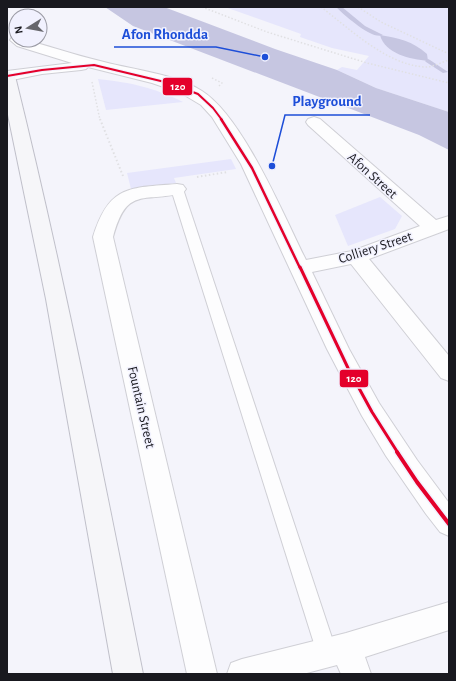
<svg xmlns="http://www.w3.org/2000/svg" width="456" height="681" viewBox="0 0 456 681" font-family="'Alegreya Sans',sans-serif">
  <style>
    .green { fill: #e6e6fc }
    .water { fill: #c6c6e1 }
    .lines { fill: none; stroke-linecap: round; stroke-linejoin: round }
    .stream { fill: #c6c6e1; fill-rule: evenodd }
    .service-casing { stroke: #cfcfd5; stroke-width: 2 }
    .minor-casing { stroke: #cfcfd5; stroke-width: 2 }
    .primary-casing { stroke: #c0c0ca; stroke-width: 2 }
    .path-far1 { stroke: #e0e0e3; stroke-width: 1.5; stroke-dasharray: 1.5 2; stroke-linecap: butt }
    .path { stroke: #e0e0e3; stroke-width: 2; stroke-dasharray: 1.5 2.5; stroke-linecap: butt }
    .service { fill: #fdfdfe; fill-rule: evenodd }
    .minor { fill: #fdfdfe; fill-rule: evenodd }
    .primary { fill: #f6f6f9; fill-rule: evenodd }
    .bus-1-far3-casing { stroke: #f1f1fe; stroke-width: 4 }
    .bus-1-far2-casing { stroke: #f1f1fe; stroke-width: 5 }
    .bus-1-far1-casing { stroke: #f1f1fe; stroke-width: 6 }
    .bus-1-casing { stroke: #f1f1fe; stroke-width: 7 }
    .bus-1-far3 { stroke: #e4002b; stroke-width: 2 }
    .bus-1-far2 { stroke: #e4002b; stroke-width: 2.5 }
    .bus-1-far1 { stroke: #e4002b; stroke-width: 3 }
    .bus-1 { stroke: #e4002b; stroke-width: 4 }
    .labels { text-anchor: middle; stroke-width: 3; stroke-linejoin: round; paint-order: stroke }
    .street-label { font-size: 14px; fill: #19191f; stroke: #f1f1fe }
    .leader { fill: none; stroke: #1d4ed8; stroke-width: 1.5 }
    .callout-dot { fill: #1d4ed8; stroke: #f1f1fe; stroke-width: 1.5 }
    .callout-label { font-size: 15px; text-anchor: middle; font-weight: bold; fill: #1d4ed8; stroke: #f1f1fe; stroke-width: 3; stroke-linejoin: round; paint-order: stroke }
    .line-badge { stroke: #f1f1fe; stroke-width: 1.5 }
    .badge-label { font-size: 11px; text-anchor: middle; font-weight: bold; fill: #fff }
  </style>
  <rect width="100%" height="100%" fill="#f4f4fb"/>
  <g class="green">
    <polygon points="225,7 449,7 449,112 376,88 337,70 342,67 357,70 369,56 332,48 300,37 301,34"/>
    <path d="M98,79C133,83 152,87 183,102L106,110Z"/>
    <polygon points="231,159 236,169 174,178 176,183 131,189 127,173"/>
    <polygon points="380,197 402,216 395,229 348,246 335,215"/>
  </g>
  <g class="water">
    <polygon points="105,7 164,7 275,49 337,70 376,88 449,112 449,150 419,135 133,26"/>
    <path d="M380,35C399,38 412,41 427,54L428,61C410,59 385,54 380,35Z"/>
  </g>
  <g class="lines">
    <g class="stream">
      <path d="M336,7H342L365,26L383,35C373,41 343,14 336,7Z"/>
      <polygon points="428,59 430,60 448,72 443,73 426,62 425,61"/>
    </g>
    <g class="service-casing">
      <polygon id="service" points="177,185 181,186 183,189 337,653 334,660 327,663 320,660 317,653 171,189 173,186"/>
    </g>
    <g class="minor-casing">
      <g id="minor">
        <path d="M16,36V40C30,40 43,45 57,49C73,54 88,58 104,62C134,70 176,74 202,91C243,117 284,216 306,260L352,251L420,226L308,125L306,122L308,119L314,117L320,119L436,220L449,216V229L369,259L449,356V381L441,378L351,264L312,272L349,349L379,403L417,460L449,503V536L440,532L426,514L386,456L362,416L327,349L241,164L212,117L201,105L181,93L152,83L88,67L86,69L81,70L42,74L7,81V71L72,63L17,46L10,40L12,37Z"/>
        <path d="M177,184L183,185L186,189L183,193C142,203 127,186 113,237L217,674H187L93,237C109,185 129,188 177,184Z"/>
        <polygon points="449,602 449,630 365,657 371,674 341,674 337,665 303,674 227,674 231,663 242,659 346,633"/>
      </g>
    </g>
    <g class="primary-casing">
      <path id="primary" d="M7,71L12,73L15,76C64,274 103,474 143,674H113L46,299L7,110Z"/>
    </g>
    <g class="path-far1">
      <polyline points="202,7 267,32 367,63 449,83"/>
      <path d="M321,7C350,29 388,66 426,67C433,67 442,62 449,60"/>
      <polyline points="358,7 381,22 449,54"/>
      <polyline points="212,78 222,83 219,86"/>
      <polyline points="92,82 100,120"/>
    </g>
    <g class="path">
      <polyline points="100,119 123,176"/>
      <polyline points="197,177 227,172"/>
    </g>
    <use href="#service" class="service"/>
    <use href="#minor" class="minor"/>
    <use href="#primary" class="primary"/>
    <g class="bus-1-far3-casing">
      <polyline id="bus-1-far3" points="7,76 42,70 94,65 169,83 198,94 213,108 222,120"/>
    </g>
    <g class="bus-1-far2-casing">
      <polyline id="bus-1-far2" points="221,119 252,168 300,268"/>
    </g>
    <g class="bus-1-far1-casing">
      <polyline id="bus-1-far1" points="300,267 348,368 372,412 398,453"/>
    </g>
    <g class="bus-1-casing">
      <polyline id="bus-1" points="397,452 417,482 449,524"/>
    </g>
    <use href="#bus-1-far3" class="bus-1-far3"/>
    <use href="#bus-1-far2" class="bus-1-far2"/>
    <use href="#bus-1-far1" class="bus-1-far1"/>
    <use href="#bus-1" class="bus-1"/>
  </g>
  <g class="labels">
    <g class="street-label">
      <text transform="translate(373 175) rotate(42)" y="5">Afon Street</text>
      <text transform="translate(375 247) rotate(-18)" y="5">Colliery Street</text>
      <text transform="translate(142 407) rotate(77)" y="5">Fountain Street</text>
    </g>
  </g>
  <path class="leader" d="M265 57L216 47H114M272 166L285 115H370"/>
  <g class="callout-dot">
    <circle cx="265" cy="57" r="4"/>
    <circle cx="272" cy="166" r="4"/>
  </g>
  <g class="callout-label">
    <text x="165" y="39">Afon Rhondda</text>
    <text x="327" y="106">Playground</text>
  </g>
  <g class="line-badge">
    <rect x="162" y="77" width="31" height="19" rx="4" fill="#e4002b"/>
    <rect x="339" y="369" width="30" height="19" rx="4" fill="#e4002b"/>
  </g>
  <g class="badge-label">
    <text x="178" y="90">120</text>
    <text x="354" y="382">120</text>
  </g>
  <rect width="456" height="681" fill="none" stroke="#19191f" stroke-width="16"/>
  <g transform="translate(28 28) rotate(259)"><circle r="19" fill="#f1f1fe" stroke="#9b9ba5"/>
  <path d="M0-3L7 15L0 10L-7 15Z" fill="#66666c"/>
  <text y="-6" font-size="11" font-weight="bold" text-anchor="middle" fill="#19191f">N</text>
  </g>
</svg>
